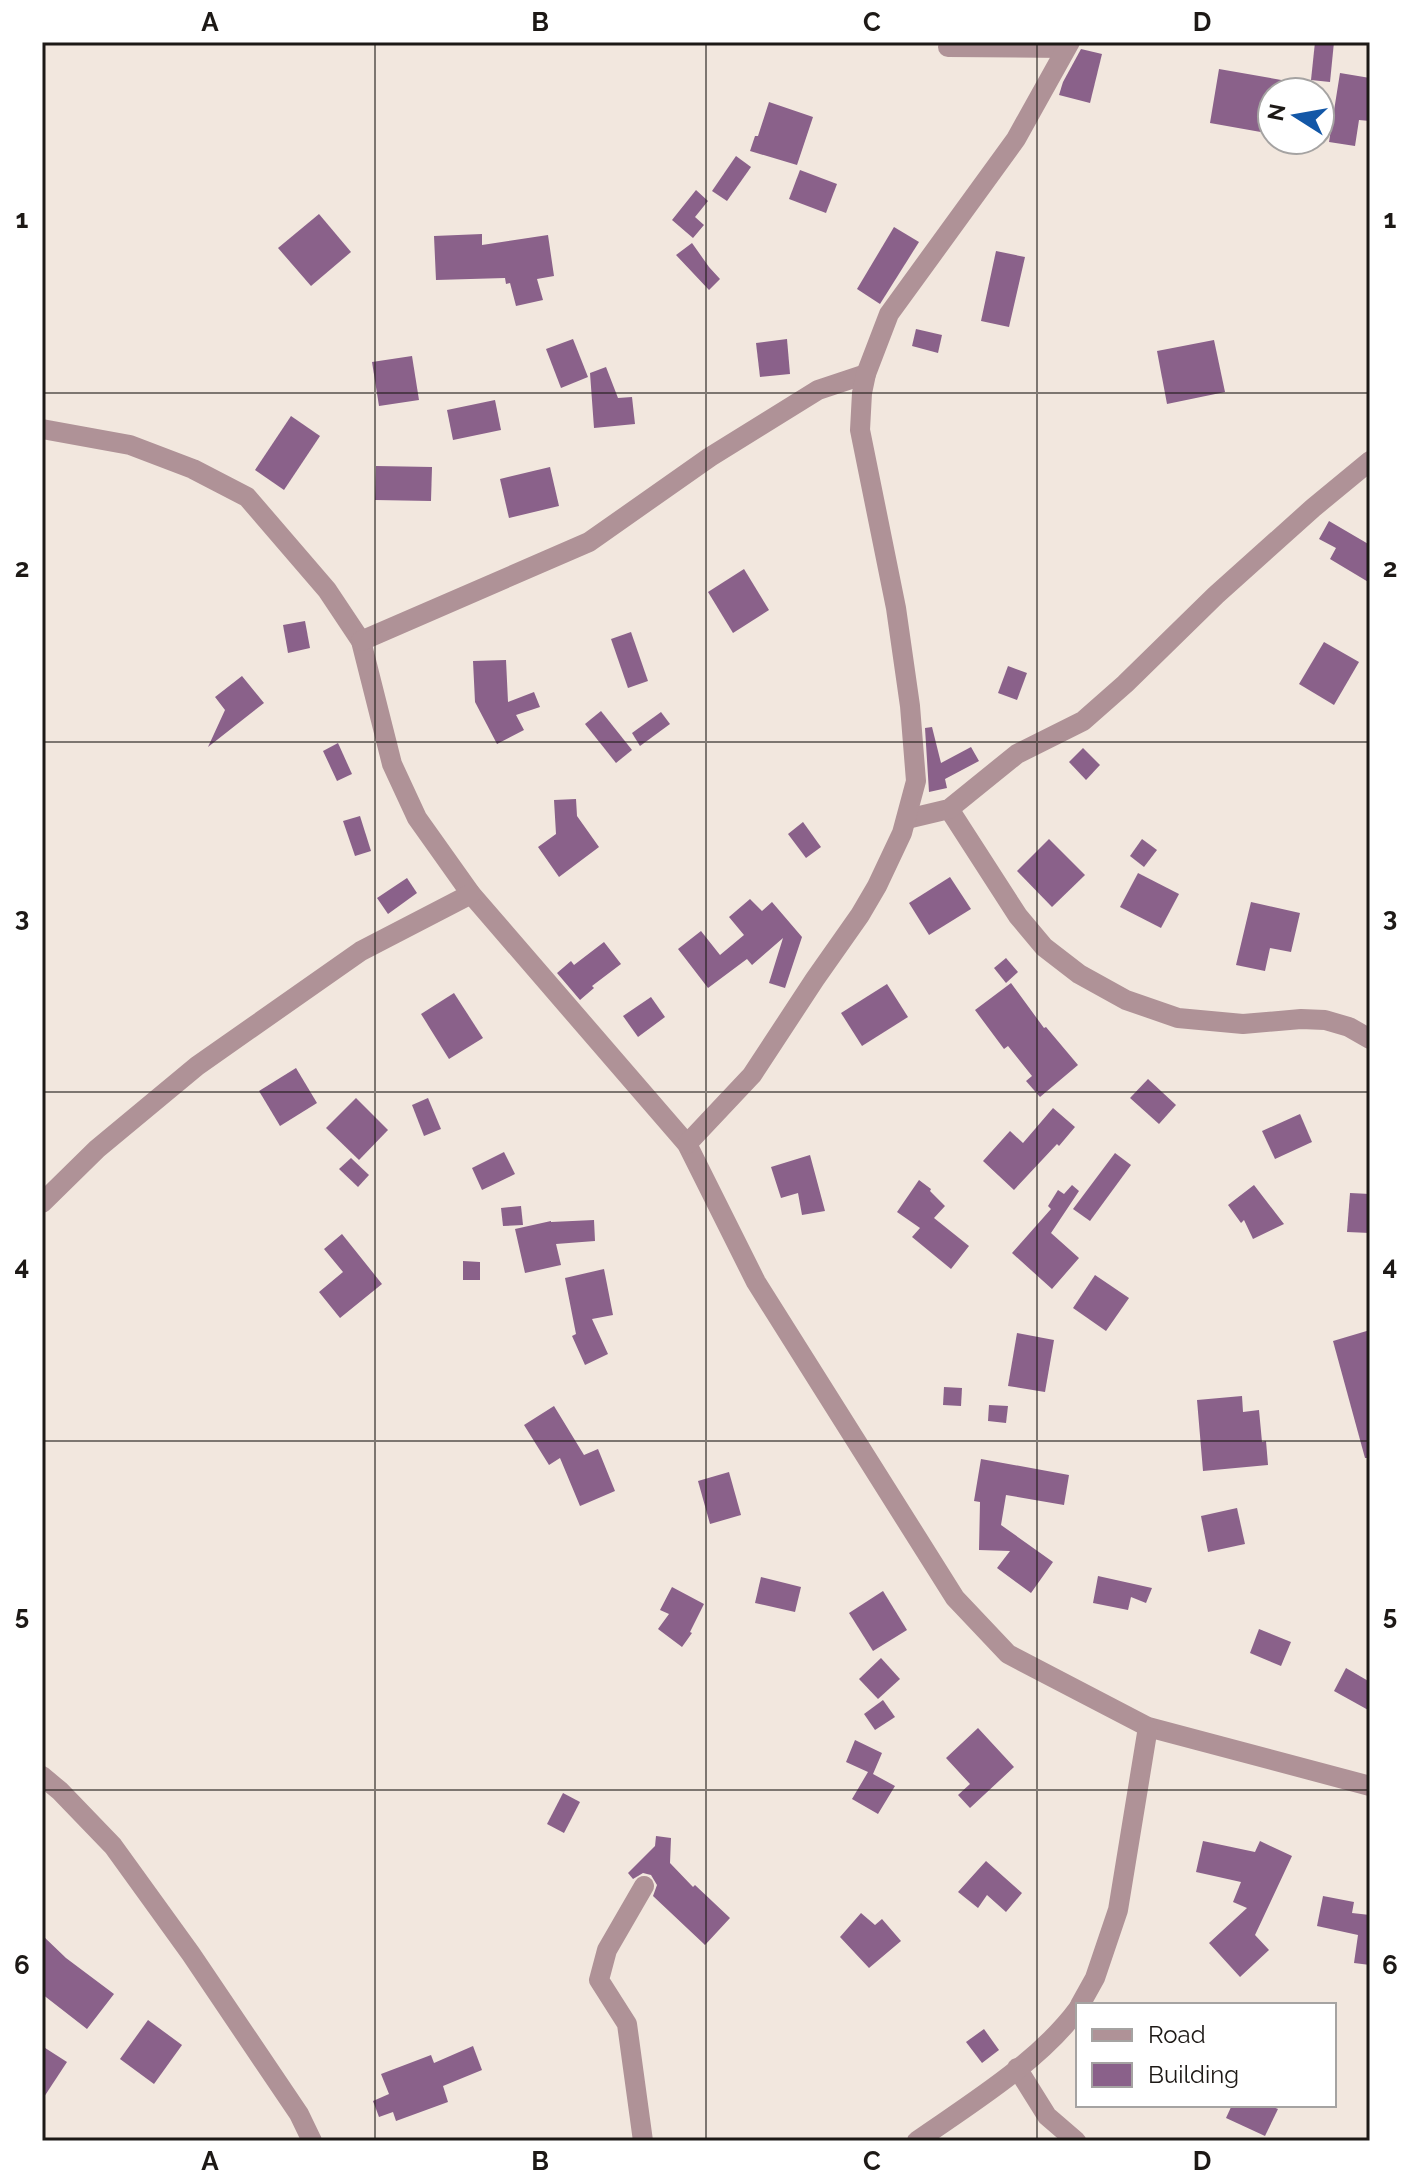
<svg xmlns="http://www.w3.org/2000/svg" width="1412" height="2183" viewBox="0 0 1412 2183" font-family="Raleway,sans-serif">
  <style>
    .building { fill: #8a618a }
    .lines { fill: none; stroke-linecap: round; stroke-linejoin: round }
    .minor { stroke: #af9297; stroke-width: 20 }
    .grid { fill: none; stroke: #1d1916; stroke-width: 2; stroke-opacity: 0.55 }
    .neatline { fill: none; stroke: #1d1916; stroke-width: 3 }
    .grid-label { font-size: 26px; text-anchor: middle; font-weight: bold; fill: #1d1916 }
  </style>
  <rect width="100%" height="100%" fill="#f2e7de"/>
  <g class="building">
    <polygon points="1315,42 1334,42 1330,82 1311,80"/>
    <polygon points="1081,49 1102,54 1090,103 1059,95 1063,82"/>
    <polygon points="1219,69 1304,84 1303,92 1272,92 1272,134 1210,123"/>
    <polygon points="1340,73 1370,78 1370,121 1359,120 1355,146 1329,142"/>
    <polygon points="769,102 813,117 797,165 750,151 755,136 758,136"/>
    <polygon points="736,156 751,167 727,201 712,191"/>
    <polygon points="800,170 837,184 826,213 789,199"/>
    <polygon points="696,190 708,201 695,217 704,225 693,238 672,220"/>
    <polygon points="319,214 351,252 311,286 278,248"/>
    <polygon points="894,227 919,242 880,304 857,289"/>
    <polygon points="482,234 482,245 548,235 554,276 537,279 543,300 516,306 510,283 506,284 505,278 436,280 434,236"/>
    <polygon points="692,243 709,267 720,279 709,290 676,255"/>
    <polygon points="996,251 1025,257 1009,327 981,321"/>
    <polygon points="916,329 942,335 938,353 912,346"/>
    <polygon points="573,339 588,377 561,388 546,349"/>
    <polygon points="787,339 790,374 760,377 756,343"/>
    <polygon points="1214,340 1225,392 1167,404 1157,351"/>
    <polygon points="412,356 419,400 379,406 372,362"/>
    <polygon points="606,367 618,398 632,397 635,424 594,428 590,373"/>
    <polygon points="495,400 501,430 453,440 447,410"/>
    <polygon points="291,416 320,436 284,490 255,470"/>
    <polygon points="376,466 432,467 431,501 375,500"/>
    <polygon points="550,467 559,506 509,518 500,479"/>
    <polygon points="1329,521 1370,545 1370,583 1330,559 1336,548 1319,539"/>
    <polygon points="744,569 769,610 733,633 708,592"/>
    <polygon points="305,621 310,648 288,653 283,625"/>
    <polygon points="631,632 648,681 628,688 611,639"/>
    <polygon points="1324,642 1359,662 1334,705 1299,684"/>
    <polygon points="506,660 508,702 534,692 540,707 516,715 524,730 497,744 475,702 473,661"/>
    <polygon points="1008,666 1027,673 1017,700 998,693"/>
    <polygon points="242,676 264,703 208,747 225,710 215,697"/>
    <polygon points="601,711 632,750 616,763 585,724"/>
    <polygon points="661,712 670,724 640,746 632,733"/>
    <polygon points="932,727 941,763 971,747 979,761 945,779 947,788 929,792 925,728"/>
    <polygon points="338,743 352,774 337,781 323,751"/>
    <polygon points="1083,748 1100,765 1086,780 1069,762"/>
    <polygon points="576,799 577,816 599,847 559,877 538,847 556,834 554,800"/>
    <polygon points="360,816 371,851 355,856 343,821"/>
    <polygon points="803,822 821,847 806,858 788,834"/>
    <polygon points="1049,839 1085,875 1052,907 1017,871"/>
    <polygon points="1142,839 1157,850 1144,867 1130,856"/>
    <polygon points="1138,873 1179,894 1161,928 1120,907"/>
    <polygon points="950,877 971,909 929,935 909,903"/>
    <polygon points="407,878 417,893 388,914 377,898"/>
    <polygon points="750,899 762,911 772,902 802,937 785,988 769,983 783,938 752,965 747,959 708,988 678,949 701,931 720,955 744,935 729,917"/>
    <polygon points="1251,902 1300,913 1291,952 1270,948 1265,971 1236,965"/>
    <polygon points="604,942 621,964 592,986 594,988 580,1000 557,973 571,961 574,965"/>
    <polygon points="1006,958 1018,972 1006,983 994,968"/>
    <polygon points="1011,983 1044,1028 1046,1027 1078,1065 1040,1097 1026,1081 1032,1076 1008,1046 1004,1049 975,1010"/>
    <polygon points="887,984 908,1017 862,1046 841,1013"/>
    <polygon points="454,993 483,1038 449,1059 421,1014"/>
    <polygon points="651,997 665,1017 638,1037 623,1016"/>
    <polygon points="296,1068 317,1103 280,1126 259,1091"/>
    <polygon points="1148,1079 1176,1105 1159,1124 1130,1098"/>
    <polygon points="356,1098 388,1130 359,1160 326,1128"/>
    <polygon points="428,1098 441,1129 424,1136 412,1105"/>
    <polygon points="1053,1108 1075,1127 1059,1146 1057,1144 1014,1190 983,1161 1010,1131 1023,1143"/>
    <polygon points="1300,1114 1312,1142 1275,1159 1262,1131"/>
    <polygon points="504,1152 515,1174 482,1190 472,1168"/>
    <polygon points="1115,1153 1131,1165 1090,1221 1073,1209"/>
    <polygon points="810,1155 825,1211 802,1215 798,1193 781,1198 771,1167"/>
    <polygon points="351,1158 369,1175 358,1187 339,1169"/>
    <polygon points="919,1180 931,1189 930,1191 945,1206 934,1218 969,1246 951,1269 912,1237 920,1228 897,1212"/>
    <polygon points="1072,1185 1079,1191 1051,1233 1079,1258 1052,1289 1012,1253 1051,1209 1048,1206 1058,1190 1064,1194"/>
    <polygon points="1254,1185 1284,1224 1253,1239 1244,1220 1241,1223 1228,1205"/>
    <polygon points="1350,1193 1370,1194 1370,1233 1347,1232"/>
    <polygon points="521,1206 523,1225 503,1226 501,1208"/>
    <polygon points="594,1220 595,1241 556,1244 561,1265 525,1273 515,1229 551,1221 551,1222"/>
    <polygon points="342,1234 382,1284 340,1318 319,1292 343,1272 324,1249"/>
    <polygon points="463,1261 480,1262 480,1280 463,1280"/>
    <polygon points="604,1269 613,1315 592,1319 608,1354 585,1365 572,1336 576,1334 565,1278"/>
    <polygon points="1095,1275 1129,1298 1106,1331 1073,1308"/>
    <polygon points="1370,1330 1370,1458 1365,1458 1333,1341"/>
    <polygon points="1017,1333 1054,1340 1045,1392 1008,1386"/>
    <polygon points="944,1387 962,1388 961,1406 943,1405"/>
    <polygon points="1242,1396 1243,1412 1259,1410 1262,1442 1266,1441 1268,1465 1203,1471 1197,1400"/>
    <polygon points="989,1405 1008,1406 1006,1423 988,1421"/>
    <polygon points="554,1406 584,1455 598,1449 615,1491 580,1506 560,1458 549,1465 524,1425"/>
    <polygon points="981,1459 1069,1475 1064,1505 1006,1495 1001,1525 1053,1562 1031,1593 997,1568 1010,1551 979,1550 980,1502 974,1501"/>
    <polygon points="729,1472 741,1515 710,1524 698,1481"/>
    <polygon points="1237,1508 1245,1544 1208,1552 1201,1516"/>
    <polygon points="1098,1576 1152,1588 1146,1603 1131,1597 1128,1610 1093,1603"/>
    <polygon points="761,1577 801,1587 795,1612 755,1603"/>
    <polygon points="672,1587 704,1604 690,1632 692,1633 682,1647 658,1629 669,1614 660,1610"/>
    <polygon points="883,1591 907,1630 873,1651 849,1613"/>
    <polygon points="1259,1629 1291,1642 1281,1666 1250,1653"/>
    <polygon points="881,1658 900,1679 878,1699 859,1679"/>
    <polygon points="1346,1668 1370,1682 1370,1711 1334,1691"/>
    <polygon points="883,1700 895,1717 875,1730 864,1714"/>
    <polygon points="978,1728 1014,1767 970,1808 958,1795 970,1784 946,1758"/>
    <polygon points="855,1740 882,1753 873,1774 895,1786 878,1814 852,1799 868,1772 846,1762"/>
    <polygon points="563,1793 580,1802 564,1833 547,1824"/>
    <polygon points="656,1836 671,1838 670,1863 693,1887 695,1885 730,1918 705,1945 653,1896 657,1885 651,1875 643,1873 633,1879 628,1873 655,1846"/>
    <polygon points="1203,1841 1255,1852 1260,1841 1292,1856 1255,1935 1269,1950 1240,1977 1209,1943 1247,1908 1233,1902 1241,1882 1196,1872"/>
    <polygon points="986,1861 1022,1893 1006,1912 987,1895 978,1908 958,1892"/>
    <polygon points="1323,1896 1354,1902 1352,1913 1370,1915 1370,1965 1354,1963 1358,1935 1317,1926"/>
    <polygon points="861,1913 875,1925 882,1919 901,1941 869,1968 840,1937"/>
    <polygon points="42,1935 66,1958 114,1994 87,2029 42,1994"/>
    <polygon points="148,2020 182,2045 154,2084 120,2059"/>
    <polygon points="984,2029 999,2050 982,2063 966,2042"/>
    <polygon points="42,2046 67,2062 42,2100"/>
    <polygon points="473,2046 482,2070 443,2086 448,2102 396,2121 393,2112 379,2117 373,2101 389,2094 381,2074 431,2055 434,2063"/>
    <polygon points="1232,2105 1268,2105 1278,2109 1265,2136 1226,2118"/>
  </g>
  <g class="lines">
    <g class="minor">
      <polyline points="948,47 1066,48"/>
      <polyline points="42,429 130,445 193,469 247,497 327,590 361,641 392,764 417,818 471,894 687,1144 756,1282 955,1598 1008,1654 1148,1727 1370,1786"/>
      <polyline points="361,641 589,542 710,457 818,390 866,374"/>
      <polyline points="949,809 1018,916 1044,947 1079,974 1126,1000 1178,1018 1243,1024 1301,1019 1325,1020 1349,1027 1370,1039"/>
      <polyline points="907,819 949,809 1017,754 1083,721 1125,684 1216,595 1313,508 1370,461"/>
      <polyline points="687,1144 752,1075 815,979 860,915 877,886 902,833 916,781 910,706 896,608 860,430 862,393 866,374 889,314 1016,139 1070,42"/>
      <polyline points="42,1203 97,1149 197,1066 361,951 471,894"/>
      <polyline points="42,1776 60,1791 113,1846 191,1954 299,2114 312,2141"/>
      <polyline points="1080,2005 1095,1978 1118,1910 1148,1727"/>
      <polyline points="1017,2068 1047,2116 1076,2141"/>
      <polyline points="643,2141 627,2024 599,1980 607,1950 644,1886"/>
      <path d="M917,2141C970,2104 1040,2061 1078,2009"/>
    </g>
  </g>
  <path class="grid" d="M375,42V2141M706,42V2141M1037,42V2141M42,393H1370M42,742H1370M42,1092H1370M42,1441H1370M42,1790H1370"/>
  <rect width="1412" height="2183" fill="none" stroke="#ffffff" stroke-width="88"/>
  <rect x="1076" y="2003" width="260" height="104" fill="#ffffff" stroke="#a5a3a2" stroke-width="2"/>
  <rect x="1092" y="2029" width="40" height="12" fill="#af9297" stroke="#a5a3a2" stroke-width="2"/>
  <text x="1148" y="2043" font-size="24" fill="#1d1916">Road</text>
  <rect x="1092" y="2063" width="40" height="24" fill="#8a618a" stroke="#a5a3a2" stroke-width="2"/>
  <text x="1148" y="2083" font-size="24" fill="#1d1916">Building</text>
  <g transform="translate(1296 116) rotate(281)"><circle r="38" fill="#ffffff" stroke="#a5a3a2" stroke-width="2"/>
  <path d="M0-6L14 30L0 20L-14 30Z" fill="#1357a7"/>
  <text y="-12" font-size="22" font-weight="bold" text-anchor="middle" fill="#1d1916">N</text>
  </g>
  <rect x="44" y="44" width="1324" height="2095" class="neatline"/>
  <g class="grid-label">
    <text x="210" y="31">A</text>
    <text x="540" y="31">B</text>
    <text x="872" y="31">C</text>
    <text x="1202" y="31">D</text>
    <text x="22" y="228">1</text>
    <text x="1390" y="228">1</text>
    <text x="22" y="577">2</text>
    <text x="1390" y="577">2</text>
    <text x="22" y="926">3</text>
    <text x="1390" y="926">3</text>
    <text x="22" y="1275">4</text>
    <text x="1390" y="1275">4</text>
    <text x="22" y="1624">5</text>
    <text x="1390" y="1624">5</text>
    <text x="22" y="1974">6</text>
    <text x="1390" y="1974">6</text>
    <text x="210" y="2170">A</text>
    <text x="540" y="2170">B</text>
    <text x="872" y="2170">C</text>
    <text x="1202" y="2170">D</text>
  </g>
</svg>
